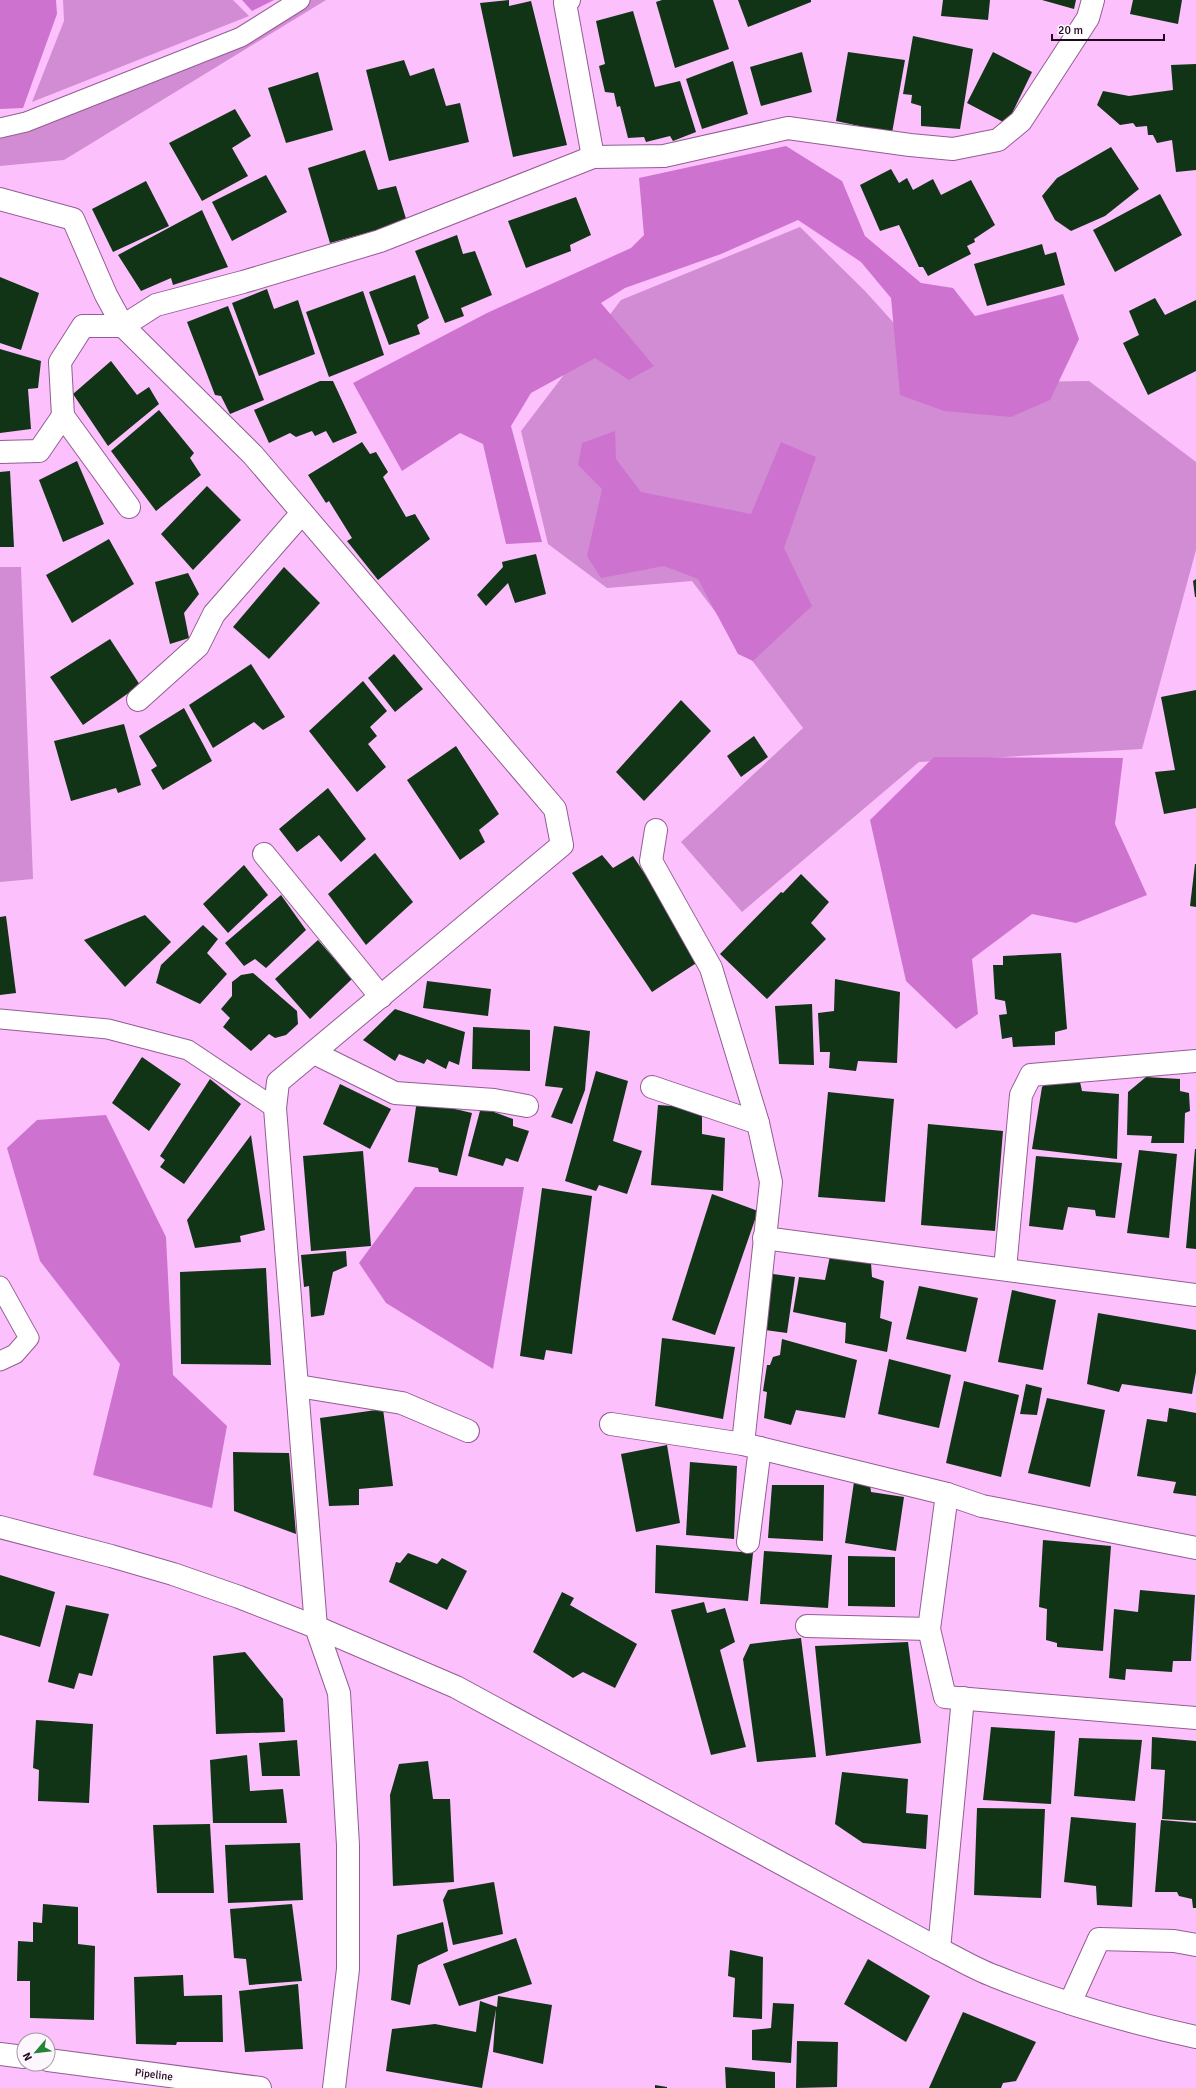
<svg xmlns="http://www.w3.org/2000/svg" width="1196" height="2088" viewBox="0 0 1196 2088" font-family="Signika,sans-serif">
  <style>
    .green { fill: #d28cd3 }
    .forest { fill: #cd73cf }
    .building { fill: #113316 }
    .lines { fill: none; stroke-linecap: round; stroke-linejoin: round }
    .service-casing { stroke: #935d93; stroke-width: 21 }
    .minor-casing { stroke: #935d93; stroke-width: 24 }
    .tertiary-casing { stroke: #935d93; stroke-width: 24 }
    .service { stroke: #fff; stroke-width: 19 }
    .minor { stroke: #fff; stroke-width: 22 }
    .tertiary { stroke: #fff; stroke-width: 22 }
    .labels { text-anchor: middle; stroke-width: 4; stroke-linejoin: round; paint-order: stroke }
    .street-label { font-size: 11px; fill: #1d091e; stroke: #fdf6fc }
  </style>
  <rect width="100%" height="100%" fill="#fcc0fc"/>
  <g class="green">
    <polygon points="63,0 233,0 249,16 32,102 64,21"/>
    <polygon points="310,0 326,0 64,160 0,166 0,136 85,109 186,68 244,40"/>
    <polygon points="800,227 865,291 948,383 1089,381 1196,462 1196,550 1142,749 919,762 742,912 681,842 803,728 692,581 607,588 548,544 521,431 621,300"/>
    <polygon points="0,567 21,567 33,879 0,882"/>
  </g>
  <g class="forest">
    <polygon points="0,0 56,0 57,14 23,108 0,109"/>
    <polygon points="242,0 274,0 252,11"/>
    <polygon points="786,146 842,181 865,236 921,283 953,288 975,316 1063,294 1079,339 1050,400 1011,417 944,411 900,395 891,298 861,262 798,220 721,254 625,288 601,303 654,366 629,380 595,358 531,393 511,426 542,542 506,544 483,444 460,433 402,471 353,383 487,313 631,248 644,235 639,178"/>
    <polygon points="615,431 616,459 641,492 751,514 781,442 816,457 784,548 812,606 753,661 738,654 698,579 664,566 601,578 587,556 602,489 578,465 582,443"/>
    <polygon points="934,757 1123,758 1115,824 1147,895 1076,923 1032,914 972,959 978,1014 956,1029 906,981 870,820"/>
    <polygon points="106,1115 166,1237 173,1375 227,1426 212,1508 93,1475 120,1364 40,1261 7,1148 37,1120"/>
    <polygon points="415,1187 524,1187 493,1369 386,1303 359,1263"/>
  </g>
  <g class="building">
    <polygon points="509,0 509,6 531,1 567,145 513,157 480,3"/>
    <polygon points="662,0 713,0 729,49 675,68 656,2"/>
    <polygon points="738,0 811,0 811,2 748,27"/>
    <polygon points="943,0 990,0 988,20 941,16"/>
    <polygon points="1042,0 1076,0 1074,9"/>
    <polygon points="1133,0 1182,0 1178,24 1130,14"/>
    <polygon points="633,11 655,87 680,81 696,132 673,141 670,136 646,142 644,137 628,138 620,106 617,107 614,93 605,92 599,66 605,64 596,21"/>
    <polygon points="913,36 973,49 960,129 921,126 921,106 911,103 912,95 903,94"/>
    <polygon points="802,52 812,92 761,106 750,67"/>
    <polygon points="848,52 905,60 892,133 836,121"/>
    <polygon points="993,52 1032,72 1007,124 967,103"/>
    <polygon points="404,60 410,76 434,68 446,106 460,103 469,142 389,161 366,70"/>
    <polygon points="733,61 748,114 702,129 686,79"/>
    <polygon points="1196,64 1196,170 1176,172 1172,140 1157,143 1153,135 1148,135 1147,126 1136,127 1133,123 1120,125 1097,105 1103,91 1129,96 1173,90 1171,65"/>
    <polygon points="318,72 333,130 286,143 268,88"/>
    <polygon points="235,109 251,136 232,148 248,176 202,201 169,143"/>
    <polygon points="1111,147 1139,189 1105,216 1071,231 1055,220 1042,196 1057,178"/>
    <polygon points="365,150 378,190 396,186 407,222 330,243 308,168"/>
    <polygon points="891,169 899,183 907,178 913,190 933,179 941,195 971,180 995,225 974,239 975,242 967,246 971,254 928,276 923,267 919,267 899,225 880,231 860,185"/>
    <polygon points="266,175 287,212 232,241 212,202"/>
    <polygon points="146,181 169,226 113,252 92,209"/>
    <polygon points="1160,194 1182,235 1115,272 1093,230"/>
    <polygon points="576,197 591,235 570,245 571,251 526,268 508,221"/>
    <polygon points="202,210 228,267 173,285 171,278 141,291 118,255"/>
    <polygon points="457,235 463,254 475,251 492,295 461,308 464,316 445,323 415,251"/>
    <polygon points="1042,244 1045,255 1056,252 1065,285 987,306 974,264"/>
    <polygon points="415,275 429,318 417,325 420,334 389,345 369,292"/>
    <polygon points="0,277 39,293 21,350 0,343"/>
    <polygon points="267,289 274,309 298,300 315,354 259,376 232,303"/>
    <polygon points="363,291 384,355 329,377 306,312"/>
    <polygon points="1155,298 1165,315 1196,300 1196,371 1148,395 1123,343 1139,335 1129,311"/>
    <polygon points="228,306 264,400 230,414 221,396 215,395 187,322"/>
    <polygon points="0,349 41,361 38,388 28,389 31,429 0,433"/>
    <polygon points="111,361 137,395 149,387 159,404 108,446 73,394"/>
    <polygon points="320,381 333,381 357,433 333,443 326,431 315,436 312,431 296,437 290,433 269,443 254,410"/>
    <polygon points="159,410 194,453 190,458 201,475 156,511 111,451"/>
    <polygon points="362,442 370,454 376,452 388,472 383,477 406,517 415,514 430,539 378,580 347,541 352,538 329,501 326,503 308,475"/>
    <polygon points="77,461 104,524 63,542 39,480"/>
    <polygon points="10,471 14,547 0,547 0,472"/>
    <polygon points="207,486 241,520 193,570 161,534"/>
    <polygon points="109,539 134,584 72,623 46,575"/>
    <polygon points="536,554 546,594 515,603 508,583 486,606 477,595 503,567 502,562"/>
    <polygon points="284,567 320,603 269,659 233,627"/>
    <polygon points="188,573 199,594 184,613 189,638 170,644 155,582"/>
    <polygon points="1196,579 1196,597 1195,597 1193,581"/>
    <polygon points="110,639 140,685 83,725 50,677"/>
    <polygon points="394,654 423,689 395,712 368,678"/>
    <polygon points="251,664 285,717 263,730 254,722 213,748 189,705"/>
    <polygon points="363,681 387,711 370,727 377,736 368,744 386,767 357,792 309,731"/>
    <polygon points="1196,690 1196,808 1164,814 1155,772 1175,770 1161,697"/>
    <polygon points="681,700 711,731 644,801 616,772"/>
    <polygon points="184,708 212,761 163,790 151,770 157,766 139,736"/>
    <polygon points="124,724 141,785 118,793 116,788 71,801 54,741"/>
    <polygon points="754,736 768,757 741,777 727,756"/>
    <polygon points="456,746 499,814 479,830 485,842 460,860 407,780"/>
    <polygon points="328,788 366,839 341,862 319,835 297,852 279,829"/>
    <polygon points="375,853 413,902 366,945 328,894"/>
    <polygon points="602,855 613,868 633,856 701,960 652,992 572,873"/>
    <polygon points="1195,864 1196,864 1196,907 1190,906"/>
    <polygon points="244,865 268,895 228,933 203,904"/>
    <polygon points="801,874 829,902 811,923 826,939 767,999 720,954 781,892 783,893"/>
    <polygon points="281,895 306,930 266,968 255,959 244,966 225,943"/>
    <polygon points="145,915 171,942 125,987 84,940"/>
    <polygon points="6,916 16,993 0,995 0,917"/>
    <polygon points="203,925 218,939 207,953 227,974 200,1004 156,983 161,965"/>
    <polygon points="318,940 352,979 310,1019 275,979"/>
    <polygon points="1061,953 1067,1029 1055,1032 1055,1045 1013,1047 1012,1037 1002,1039 999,1015 1007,1014 1005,1001 995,999 993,965 1003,965 1003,956"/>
    <polygon points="253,973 297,1011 298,1024 286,1035 275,1038 269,1034 251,1051 223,1027 230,1018 221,1009 232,996 232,982 241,975"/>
    <polygon points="835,979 900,992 897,1063 858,1061 856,1071 829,1068 830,1052 820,1052 818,1013 834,1011"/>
    <polygon points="427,981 491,989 488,1016 423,1008"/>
    <polygon points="812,1004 814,1065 779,1064 775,1006"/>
    <polygon points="395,1009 465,1032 459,1065 449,1061 446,1069 427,1059 424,1064 399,1054 395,1061 363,1040"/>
    <polygon points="554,1026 590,1031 585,1090 572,1124 551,1117 563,1088 545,1086"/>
    <polygon points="473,1027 530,1030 530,1071 472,1069"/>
    <polygon points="142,1057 181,1084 149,1131 112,1103"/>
    <polygon points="596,1071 628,1081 613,1141 642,1151 627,1194 599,1185 596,1191 565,1181"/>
    <polygon points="1146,1077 1180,1079 1180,1091 1189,1093 1190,1111 1185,1113 1184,1143 1151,1143 1152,1136 1127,1135 1128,1092"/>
    <polygon points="210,1079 241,1104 184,1184 160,1167 165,1160 160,1156"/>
    <polygon points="1051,1079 1080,1082 1082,1091 1119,1094 1117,1159 1032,1149 1042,1087"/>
    <polygon points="340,1084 391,1109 370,1149 323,1124"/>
    <polygon points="828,1092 894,1099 885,1202 818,1197"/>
    <polygon points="417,1100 472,1113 457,1176 439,1172 438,1168 408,1162"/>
    <polygon points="658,1105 702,1108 702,1134 725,1138 723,1191 651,1185"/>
    <polygon points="481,1107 513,1119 513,1126 529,1131 518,1162 506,1158 503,1166 468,1156"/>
    <polygon points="928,1124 1003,1131 995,1231 921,1225"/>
    <polygon points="251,1135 265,1230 240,1236 241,1242 195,1248 187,1220"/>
    <polygon points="1195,1149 1196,1149 1196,1249 1186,1248"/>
    <polygon points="1139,1150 1177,1154 1169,1238 1127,1233"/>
    <polygon points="363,1151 371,1246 311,1251 303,1156"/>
    <polygon points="1036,1156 1122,1163 1115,1218 1096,1216 1095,1210 1068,1207 1063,1230 1029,1226"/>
    <polygon points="542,1188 592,1196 572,1354 546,1350 544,1360 520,1356"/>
    <polygon points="712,1194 758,1211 715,1335 672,1320"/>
    <polygon points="346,1251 347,1266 333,1272 324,1315 311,1317 309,1286 304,1287 301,1255"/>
    <polygon points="830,1256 871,1263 872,1277 884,1281 880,1318 892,1322 887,1352 845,1343 846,1323 793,1312 799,1277 825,1280"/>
    <polygon points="266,1268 271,1365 181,1364 180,1272"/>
    <polygon points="773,1274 795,1277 787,1333 765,1330"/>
    <polygon points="919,1286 978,1298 966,1352 906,1339"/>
    <polygon points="1012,1290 1056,1300 1043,1370 998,1362"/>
    <polygon points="1098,1313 1196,1330 1196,1372 1192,1394 1122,1384 1119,1392 1087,1384"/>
    <polygon points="662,1338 735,1347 723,1419 655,1406"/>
    <polygon points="782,1339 857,1360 845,1418 796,1410 791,1425 764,1418 767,1392 763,1391 767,1365 770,1365 773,1357 780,1355"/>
    <polygon points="889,1359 951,1375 939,1428 878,1414"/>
    <polygon points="964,1381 1019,1395 1001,1477 946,1463"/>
    <polygon points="1026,1384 1042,1388 1037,1415 1020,1414"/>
    <polygon points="1047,1398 1105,1410 1090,1487 1028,1473"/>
    <polygon points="1169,1408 1196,1413 1196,1496 1173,1493 1176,1482 1137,1476 1147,1419 1167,1422"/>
    <polygon points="383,1409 393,1486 359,1489 359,1505 329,1506 320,1418"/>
    <polygon points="667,1445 680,1523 636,1532 621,1454"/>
    <polygon points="233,1452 289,1453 296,1534 234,1511"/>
    <polygon points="690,1462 737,1466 734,1539 686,1535"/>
    <polygon points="854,1482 870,1484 871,1492 904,1497 896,1551 845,1543"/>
    <polygon points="772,1485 824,1485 823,1541 768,1538"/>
    <polygon points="1043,1540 1111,1546 1103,1651 1057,1647 1057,1643 1046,1640 1047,1609 1039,1607"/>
    <polygon points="656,1545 753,1553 748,1601 655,1593"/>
    <polygon points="764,1551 832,1555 828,1608 760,1604"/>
    <polygon points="408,1553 437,1564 442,1558 467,1571 447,1610 389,1582 396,1562 400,1563"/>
    <polygon points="848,1556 895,1557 895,1607 848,1606"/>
    <polygon points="0,1575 55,1592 40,1647 0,1635"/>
    <polygon points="1140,1590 1195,1595 1191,1661 1173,1661 1172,1672 1126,1669 1125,1680 1109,1678 1114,1609 1138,1612"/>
    <polygon points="562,1592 574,1598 570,1605 637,1644 615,1688 583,1672 573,1678 533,1652"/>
    <polygon points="704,1602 707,1613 725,1608 735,1642 720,1650 746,1747 711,1755 671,1610"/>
    <polygon points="66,1605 109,1614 92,1676 79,1673 74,1689 48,1682"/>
    <polygon points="801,1638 816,1757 757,1762 743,1659 750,1644"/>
    <polygon points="908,1642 921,1743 826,1756 815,1646"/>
    <polygon points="245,1652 283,1699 285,1732 216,1734 213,1656"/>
    <polygon points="36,1720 93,1724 89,1803 38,1801 39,1770 33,1768"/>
    <polygon points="991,1727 1055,1731 1051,1804 983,1800"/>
    <polygon points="1152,1737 1196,1741 1196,1821 1162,1819 1165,1770 1151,1769"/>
    <polygon points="1079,1738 1142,1740 1135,1801 1074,1796"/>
    <polygon points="297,1740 300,1776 262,1776 259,1743"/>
    <polygon points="247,1755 250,1791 283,1789 287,1823 213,1823 210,1760"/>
    <polygon points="428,1761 433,1799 450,1799 454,1882 393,1886 390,1795 399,1764"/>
    <polygon points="842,1772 908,1779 906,1813 928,1815 926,1849 863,1843 835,1824"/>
    <polygon points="977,1808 1045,1809 1041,1898 974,1895"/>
    <polygon points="1071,1817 1136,1823 1132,1907 1097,1905 1096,1886 1064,1882"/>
    <polygon points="1161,1820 1196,1823 1196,1908 1193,1908 1192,1899 1179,1896 1177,1892 1155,1892"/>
    <polygon points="210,1824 214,1893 157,1893 153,1825"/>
    <polygon points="300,1843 303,1900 228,1903 225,1845"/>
    <polygon points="494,1882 503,1934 453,1945 443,1900 448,1890"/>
    <polygon points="43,1904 78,1907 78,1944 95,1946 94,2020 30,2018 30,1981 17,1981 18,1941 33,1942 33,1922 42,1923"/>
    <polygon points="292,1904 302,1981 249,1985 246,1959 234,1958 230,1909"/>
    <polygon points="443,1922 448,1951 418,1965 410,2005 391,2000 397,1935"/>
    <polygon points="516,1938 532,1984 459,2006 443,1964"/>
    <polygon points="730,1950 763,1957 762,2019 733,2017 735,1978 728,1976"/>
    <polygon points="868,1959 930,1996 906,2042 844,2004"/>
    <polygon points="183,1975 184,1996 222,1995 223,2042 177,2042 176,2045 136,2044 134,1977"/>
    <polygon points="298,1984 303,2049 245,2052 239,1991"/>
    <polygon points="498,1996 552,2005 543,2064 493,2052 496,2009 482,2088 386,2071 392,2029 435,2024 476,2032 480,2001 497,2007"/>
    <polygon points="773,2003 794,2004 791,2063 752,2060 752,2030 771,2028"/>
    <polygon points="963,2012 1036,2042 1016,2081 1003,2083 1001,2088 929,2088"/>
    <polygon points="797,2041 838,2042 837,2087 796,2088"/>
    <polygon points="725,2067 775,2072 775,2088 726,2088"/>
    <polygon points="655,2085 667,2087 667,2088 655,2088"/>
  </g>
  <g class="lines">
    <g class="service-casing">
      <g id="service">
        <polyline points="0,128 26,122 241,37 300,0"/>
        <polyline points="0,1019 108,1029 188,1050 275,1108"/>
        <polyline points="0,1286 29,1338 15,1354 0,1361"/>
      </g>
    </g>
    <g class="minor-casing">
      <g id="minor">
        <polyline points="569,0 565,3 593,157"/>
        <polyline points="0,199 73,219 106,295 123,326 83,326 60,362 63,416 129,507"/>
        <polyline points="0,452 39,451 63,416"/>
        <polyline points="138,700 198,646 214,614 302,513"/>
        <polyline points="656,830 651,861 711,968 758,1123 771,1182 743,1444 947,1494 982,1506 1196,1548"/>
        <polyline points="264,854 381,997"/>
        <polyline points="314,1053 395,1093 494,1100 527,1106"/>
        <polyline points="652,1087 758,1123"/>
        <polyline points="764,1238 1196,1295"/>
        <polyline points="1005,1269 1021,1095 1031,1075 1196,1061"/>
        <polyline points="298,1386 402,1403 468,1431"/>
        <polyline points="611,1424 743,1444"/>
        <polyline points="947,1494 929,1629 945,1697 1196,1718"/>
        <polyline points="748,1542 760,1448"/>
        <polyline points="807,1626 929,1629"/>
        <polyline points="939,1949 963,1698"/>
        <polyline points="1070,2003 1099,1939 1174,1941 1196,1945"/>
        <polyline points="334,2088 348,1969 348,1845 339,1693 316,1627 275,1108 278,1082 562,845 555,809 253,455 123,326 156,305 243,282 380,241 593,157 664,156 788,128 910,145 953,149 998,140 1021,121 1088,18 1093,0"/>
      </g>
    </g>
    <g class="tertiary-casing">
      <g id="tertiary">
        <path d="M0,1527L111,1556L173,1574L239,1597L316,1627L456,1687L939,1949C957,1958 975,1969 994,1976C1059,2002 1127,2022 1196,2037"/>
        <polyline points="0,2054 24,2057"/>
        <polyline points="48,2060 260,2088"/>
      </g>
    </g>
    <use href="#service" class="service"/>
    <use href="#minor" class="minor"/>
    <use href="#tertiary" class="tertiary"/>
  </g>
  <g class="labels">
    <g class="street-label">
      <text transform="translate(154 2074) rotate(7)" y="4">Pipeline</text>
    </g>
  </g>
  <g transform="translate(36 2052) rotate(242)"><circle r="19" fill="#fdf6fc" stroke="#a397a3"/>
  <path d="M0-3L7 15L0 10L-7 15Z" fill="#238436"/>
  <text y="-6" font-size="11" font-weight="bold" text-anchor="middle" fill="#1d091e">N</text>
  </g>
  <path d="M1052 34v6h112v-6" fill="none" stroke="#1d091e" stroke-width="2"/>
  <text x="1058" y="34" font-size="12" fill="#1d091e" stroke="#fdf6fc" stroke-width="3" paint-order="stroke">20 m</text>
</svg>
